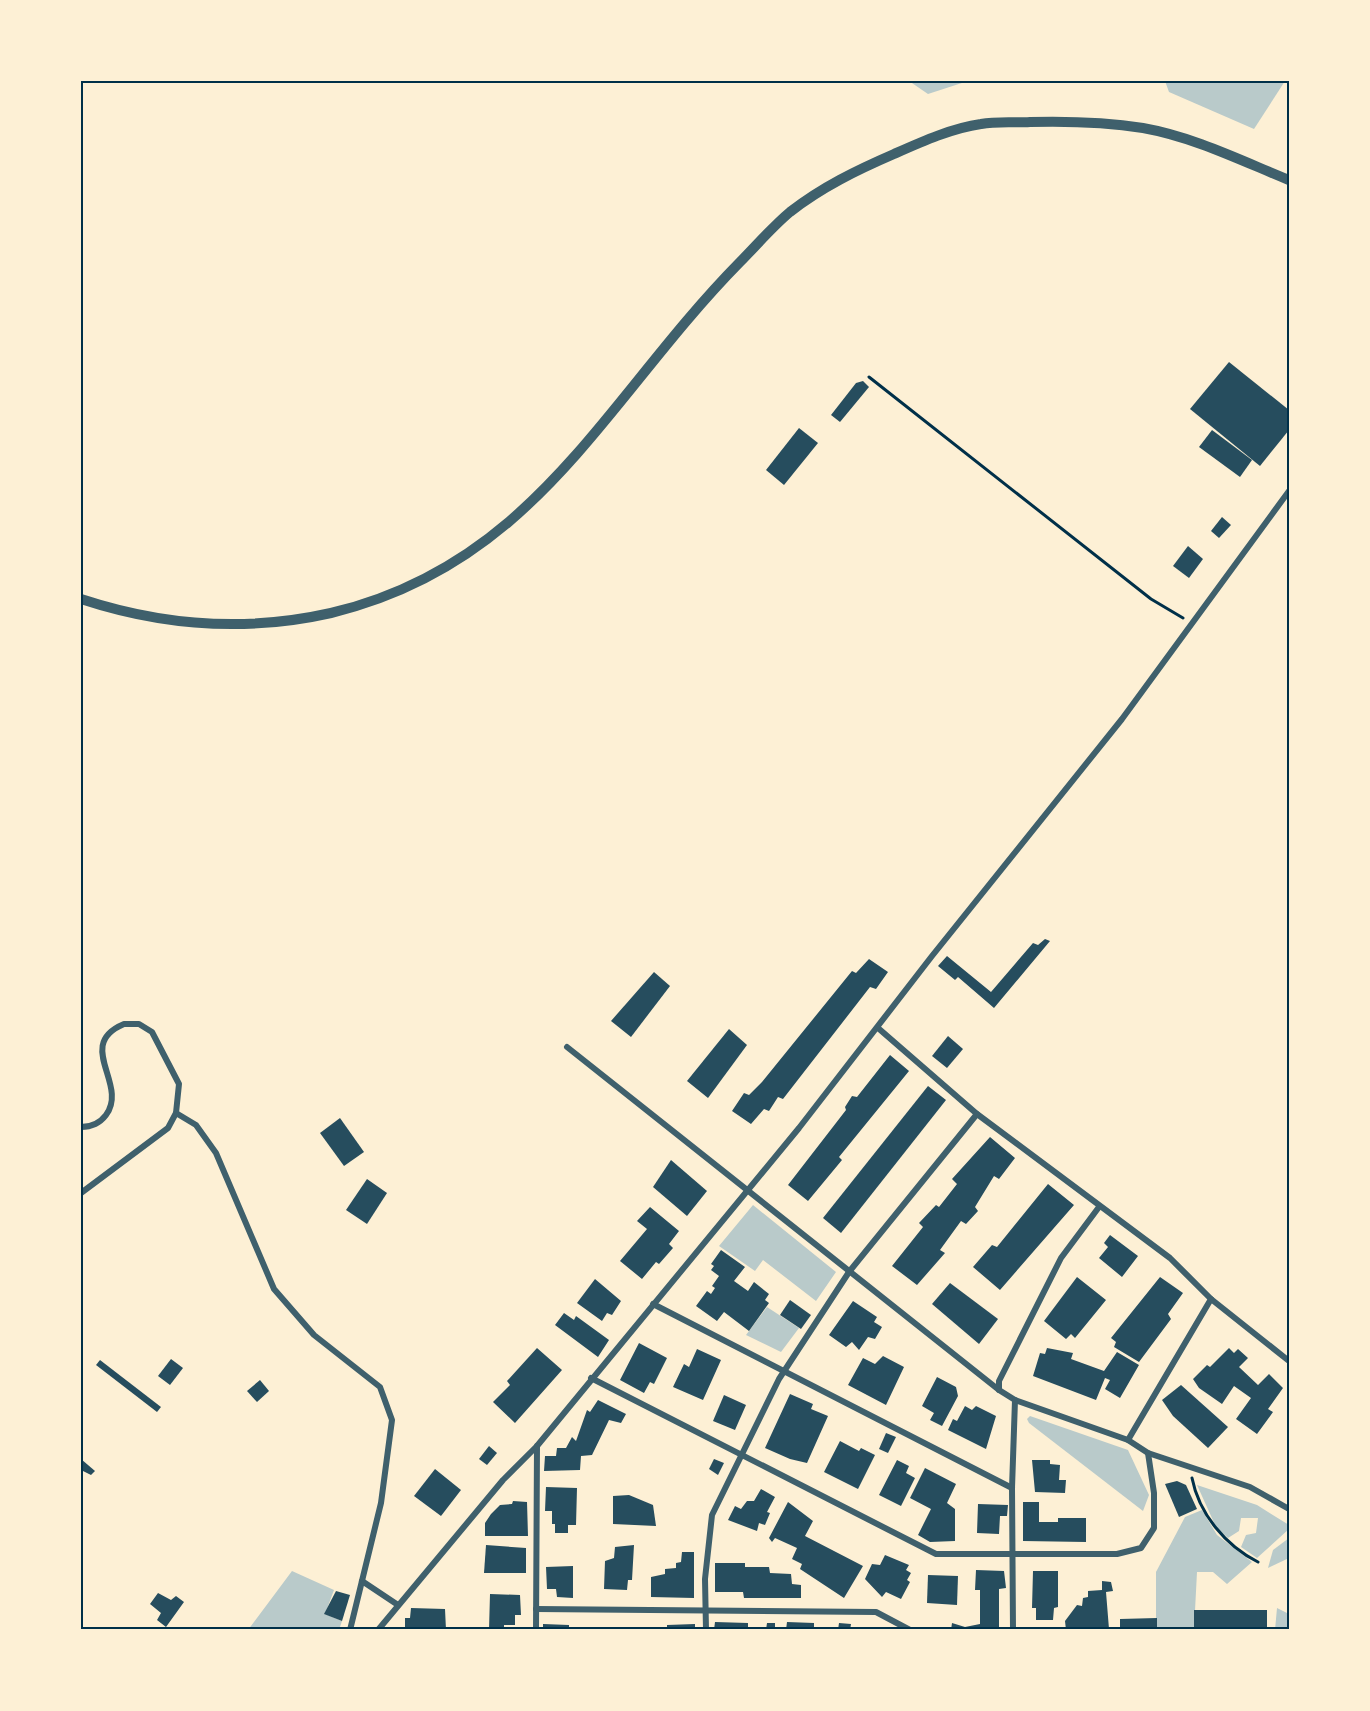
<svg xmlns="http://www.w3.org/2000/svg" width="1370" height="1711" viewBox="0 0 1370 1711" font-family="'PT Serif',serif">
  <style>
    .green { fill: #b9caca }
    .building { fill: #264d5e }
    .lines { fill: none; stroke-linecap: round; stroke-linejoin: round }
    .path { stroke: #003049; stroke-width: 3 }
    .minor { stroke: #3f606c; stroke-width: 6 }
    .tertiary { stroke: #3f606c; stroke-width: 10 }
    .neatline { fill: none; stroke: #003049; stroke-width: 2 }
  </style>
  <rect width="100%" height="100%" fill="#fdf0d5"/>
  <g class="green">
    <polygon points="909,81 968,81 928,94"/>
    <polygon points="1165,81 1285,81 1254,129 1169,92"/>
    <polygon points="753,1205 836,1272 816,1301 763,1260 755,1271 719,1246"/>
    <polygon points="767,1307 799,1328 781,1352 746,1335"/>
    <polygon points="1030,1416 1128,1450 1149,1495 1143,1511 1029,1423 1027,1419"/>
    <polygon points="1197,1485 1257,1505 1289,1525 1289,1529 1257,1558 1241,1547 1246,1535 1256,1533 1258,1518 1241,1518 1239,1531 1228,1538 1216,1527"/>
    <polygon points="1202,1510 1217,1535 1252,1562 1227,1584 1213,1572 1197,1572 1194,1630 1156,1630 1156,1572 1185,1517"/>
    <polygon points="1289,1538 1289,1558 1268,1568 1273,1550"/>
    <polygon points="292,1571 334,1590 325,1614 342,1621 339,1630 248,1630"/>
    <polygon points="1277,1608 1289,1614 1289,1630 1275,1630"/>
  </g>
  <g class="building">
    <polygon points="1229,362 1289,410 1289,430 1260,466 1190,409"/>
    <polygon points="863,381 869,387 840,422 831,415 856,383"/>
    <polygon points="799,428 818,443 784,485 766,470"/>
    <polygon points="1212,430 1252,460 1240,477 1199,447"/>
    <polygon points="1222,517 1231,525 1219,538 1211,531"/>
    <polygon points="1188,546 1203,559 1189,578 1173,566"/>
    <polygon points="1045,939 1050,941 994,1008 958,977 955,980 938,966 947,956 991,992 1033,943 1038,945"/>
    <polygon points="869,959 888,972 876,989 870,987 783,1099 778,1097 769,1111 764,1109 751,1124 732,1111 744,1093 749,1095 762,1082 852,971 856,973"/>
    <polygon points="654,972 670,986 631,1037 611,1021"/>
    <polygon points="729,1029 747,1045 708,1098 687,1081"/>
    <polygon points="948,1036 963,1049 947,1068 932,1056"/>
    <polygon points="890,1055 909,1071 839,1157 842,1160 808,1201 788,1185 846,1110 845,1107 852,1096 857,1097"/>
    <polygon points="928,1086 946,1100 841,1233 823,1218"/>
    <polygon points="340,1118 364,1152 344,1166 320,1133"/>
    <polygon points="990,1137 1015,1158 999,1179 994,1176 975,1207 978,1211 966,1224 961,1221 940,1250 945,1253 917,1285 892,1266 923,1227 919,1223 936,1205 939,1207 957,1184 952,1179"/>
    <polygon points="671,1160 707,1191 687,1216 653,1187"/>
    <polygon points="367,1179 387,1193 367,1224 346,1210"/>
    <polygon points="1048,1184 1074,1205 1000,1290 973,1267 992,1245 997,1247"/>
    <polygon points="650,1207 679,1231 669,1244 673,1248 659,1264 656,1262 642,1279 620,1261 647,1229 637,1221"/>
    <polygon points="1110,1235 1138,1256 1122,1277 1099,1258 1108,1247 1104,1243"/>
    <polygon points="721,1250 745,1267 734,1281 748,1291 754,1282 769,1294 765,1300 769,1303 749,1331 724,1312 717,1321 696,1306 707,1291 711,1294 715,1288 712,1286 719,1276 711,1270 714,1266 711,1264"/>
    <polygon points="1077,1277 1106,1300 1075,1338 1071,1334 1066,1339 1044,1321"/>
    <polygon points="1160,1277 1183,1293 1168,1314 1171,1319 1139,1362 1114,1347 1116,1342 1111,1338"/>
    <polygon points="595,1279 621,1301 612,1315 607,1313 602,1321 577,1303"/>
    <polygon points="950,1283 998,1319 979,1344 932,1304"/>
    <polygon points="790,1300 811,1315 801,1329 780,1315"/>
    <polygon points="853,1301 877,1317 874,1322 882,1327 875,1339 868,1337 859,1350 852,1342 846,1347 829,1335"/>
    <polygon points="564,1313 574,1320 576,1316 609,1340 598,1357 555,1325"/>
    <polygon points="639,1343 667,1358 654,1384 650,1382 644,1393 620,1380"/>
    <polygon points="537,1348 562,1370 515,1423 493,1402 510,1385 507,1381"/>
    <polygon points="1047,1348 1073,1353 1071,1359 1104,1371 1117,1352 1139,1365 1120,1398 1105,1389 1110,1380 1105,1378 1096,1400 1033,1376 1040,1353 1045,1354"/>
    <polygon points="1229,1348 1234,1353 1238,1349 1248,1358 1239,1367 1258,1385 1269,1374 1283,1388 1268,1409 1273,1412 1257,1434 1236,1419 1251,1398 1234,1386 1222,1404 1199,1388 1193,1379 1207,1365 1210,1367"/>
    <polygon points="697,1349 721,1360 703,1400 673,1387 684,1364 689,1367"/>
    <polygon points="883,1356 904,1367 886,1405 848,1385 863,1358 875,1364"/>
    <polygon points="171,1359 183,1368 170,1385 158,1376"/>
    <polygon points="100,1360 161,1407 157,1412 96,1365"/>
    <polygon points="937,1377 956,1387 958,1396 942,1426 930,1420 934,1413 922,1406"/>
    <polygon points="260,1380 269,1391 257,1402 247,1391"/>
    <polygon points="1181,1385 1228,1427 1208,1448 1173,1416 1162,1400"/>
    <polygon points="790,1394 813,1404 811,1409 828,1416 807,1463 790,1459 765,1448"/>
    <polygon points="724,1395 746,1405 735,1430 713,1421"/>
    <polygon points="598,1400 626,1414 621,1423 609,1420 592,1455 581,1456 580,1470 544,1471 545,1456 556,1456 557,1448 566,1448 572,1437 576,1441 587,1410 590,1412"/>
    <polygon points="965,1406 972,1410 976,1406 996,1416 986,1449 948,1430 953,1419 957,1421"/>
    <polygon points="886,1433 896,1437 888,1453 879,1449"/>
    <polygon points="840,1441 859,1451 861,1448 875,1455 858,1489 824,1472"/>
    <polygon points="489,1446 497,1453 487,1465 479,1459"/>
    <polygon points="81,1459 95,1471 91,1475 81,1470"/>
    <polygon points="714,1459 724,1463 718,1475 709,1469"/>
    <polygon points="897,1460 909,1466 906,1473 915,1478 901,1506 879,1495"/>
    <polygon points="1032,1460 1050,1460 1050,1464 1060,1465 1059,1480 1066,1480 1065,1493 1035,1492"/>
    <polygon points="925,1468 956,1484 947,1503 955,1509 955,1541 930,1542 918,1535 931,1509 910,1498"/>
    <polygon points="435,1469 461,1490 441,1516 414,1496"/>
    <polygon points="1177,1481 1186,1485 1197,1509 1179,1517 1165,1484"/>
    <polygon points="546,1487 577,1488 576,1525 568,1525 568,1533 555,1533 555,1524 552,1524 552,1511 545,1511"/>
    <polygon points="761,1489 775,1497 767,1512 770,1513 765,1525 759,1523 757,1531 728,1520 735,1506 741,1509 747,1501 754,1501"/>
    <polygon points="629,1495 653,1505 656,1526 613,1524 613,1496"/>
    <polygon points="513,1501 527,1502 528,1536 485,1536 485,1523 491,1514 500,1505 512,1504"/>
    <polygon points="788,1502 813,1521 805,1536 863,1566 844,1598 800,1569 802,1564 792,1559 797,1548 775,1538 772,1542 769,1538"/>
    <polygon points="1023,1502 1039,1502 1039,1522 1058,1522 1058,1518 1086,1518 1086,1542 1023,1541"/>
    <polygon points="978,1504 1008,1505 1007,1516 1000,1516 999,1534 977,1533"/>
    <polygon points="486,1545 526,1548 526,1573 484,1573"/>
    <polygon points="634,1545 632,1580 628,1580 627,1590 604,1589 605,1561 614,1558 615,1547"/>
    <polygon points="682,1552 694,1552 694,1598 651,1597 651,1577 665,1574 665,1569 676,1568 676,1563 681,1562"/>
    <polygon points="885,1555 909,1565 906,1570 911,1573 907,1580 910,1582 901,1599 886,1592 882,1597 865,1579 872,1564 880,1565"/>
    <polygon points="715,1563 745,1563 745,1567 769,1567 770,1573 791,1574 792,1584 801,1585 801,1598 744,1598 743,1592 715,1592"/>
    <polygon points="573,1566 573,1598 557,1597 556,1589 547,1589 546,1567"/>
    <polygon points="976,1570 1004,1571 1006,1588 999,1589 999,1630 951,1630 952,1623 965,1627 980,1624 980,1590 975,1590"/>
    <polygon points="1033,1571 1058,1571 1058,1607 1054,1608 1053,1620 1036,1620 1036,1608 1032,1608"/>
    <polygon points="928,1575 958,1576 957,1605 927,1603"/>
    <polygon points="1102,1581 1111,1582 1113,1591 1106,1592 1109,1629 1066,1630 1065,1621 1077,1605 1082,1606 1083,1598 1088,1597 1088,1591 1102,1590"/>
    <polygon points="336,1591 350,1595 342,1621 324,1614"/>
    <polygon points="158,1593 171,1600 176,1596 184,1602 166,1627 157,1620 161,1613 150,1604"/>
    <polygon points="490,1594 520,1595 521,1615 515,1615 515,1625 504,1625 504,1630 489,1630"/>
    <polygon points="411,1608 445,1609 446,1630 405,1630 405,1618 410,1618"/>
    <rect x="1194" y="1610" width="73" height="20"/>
    <polygon points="1157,1618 1157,1630 1120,1630 1120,1619"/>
    <polygon points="715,1622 748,1623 748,1630 714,1630"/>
    <polygon points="787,1622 814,1623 814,1630 786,1630"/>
    <polygon points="767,1623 775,1623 775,1630 766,1630"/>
    <polygon points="839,1623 851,1624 850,1630 838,1630"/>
    <polygon points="543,1624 569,1625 569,1630 543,1630"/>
    <polygon points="695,1624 695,1630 667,1630 667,1625"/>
  </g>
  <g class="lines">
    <g class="path">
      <polyline points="869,377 1151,599 1183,618"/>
      <path d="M1192,1478C1199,1514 1226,1546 1258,1562"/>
    </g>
    <g class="minor">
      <polyline points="878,1028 977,1114 1170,1258 1211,1299 1289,1361"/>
      <polyline points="567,1047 999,1390 1015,1400 1128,1440 1148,1453 1250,1487 1289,1509"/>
      <polyline points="176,1113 196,1125 216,1153 274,1289 314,1335 380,1387 392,1420 381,1503 350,1630"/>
      <path d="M81,1127C91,1127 100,1123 106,1115C129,1084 74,1045 124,1024H139L152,1032L179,1084L176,1113L168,1128L81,1193"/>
      <polyline points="653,1304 1012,1488"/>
      <polyline points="591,1378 936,1554 1117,1554 1141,1548 1154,1528 1154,1493 1148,1453"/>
      <polyline points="999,1390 999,1381 1061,1258 1099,1207"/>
      <polyline points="1128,1440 1211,1299"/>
      <polyline points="362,1581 398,1605"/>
      <polyline points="536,1609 876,1612 910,1630"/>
      <polyline points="378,1630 503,1480 537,1446 799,1128 932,956 1122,719 1289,491"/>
      <polyline points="536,1630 537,1446"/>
      <polyline points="706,1630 705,1579 712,1515 779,1379 849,1272 977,1114"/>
      <polyline points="1013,1630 1012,1488 1015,1400"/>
    </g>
    <path class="tertiary" d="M81,599C163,626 247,632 331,613C536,564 605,399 740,262C756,246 772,227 790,212C822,187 857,170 894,154C921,142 952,128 981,124C997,121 1014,123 1030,122C1068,121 1105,122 1143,128C1194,137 1242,161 1289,180"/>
  </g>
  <rect width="1370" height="1711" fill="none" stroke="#fdf0d5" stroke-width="165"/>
  <rect x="82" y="82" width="1206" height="1546" class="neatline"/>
</svg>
